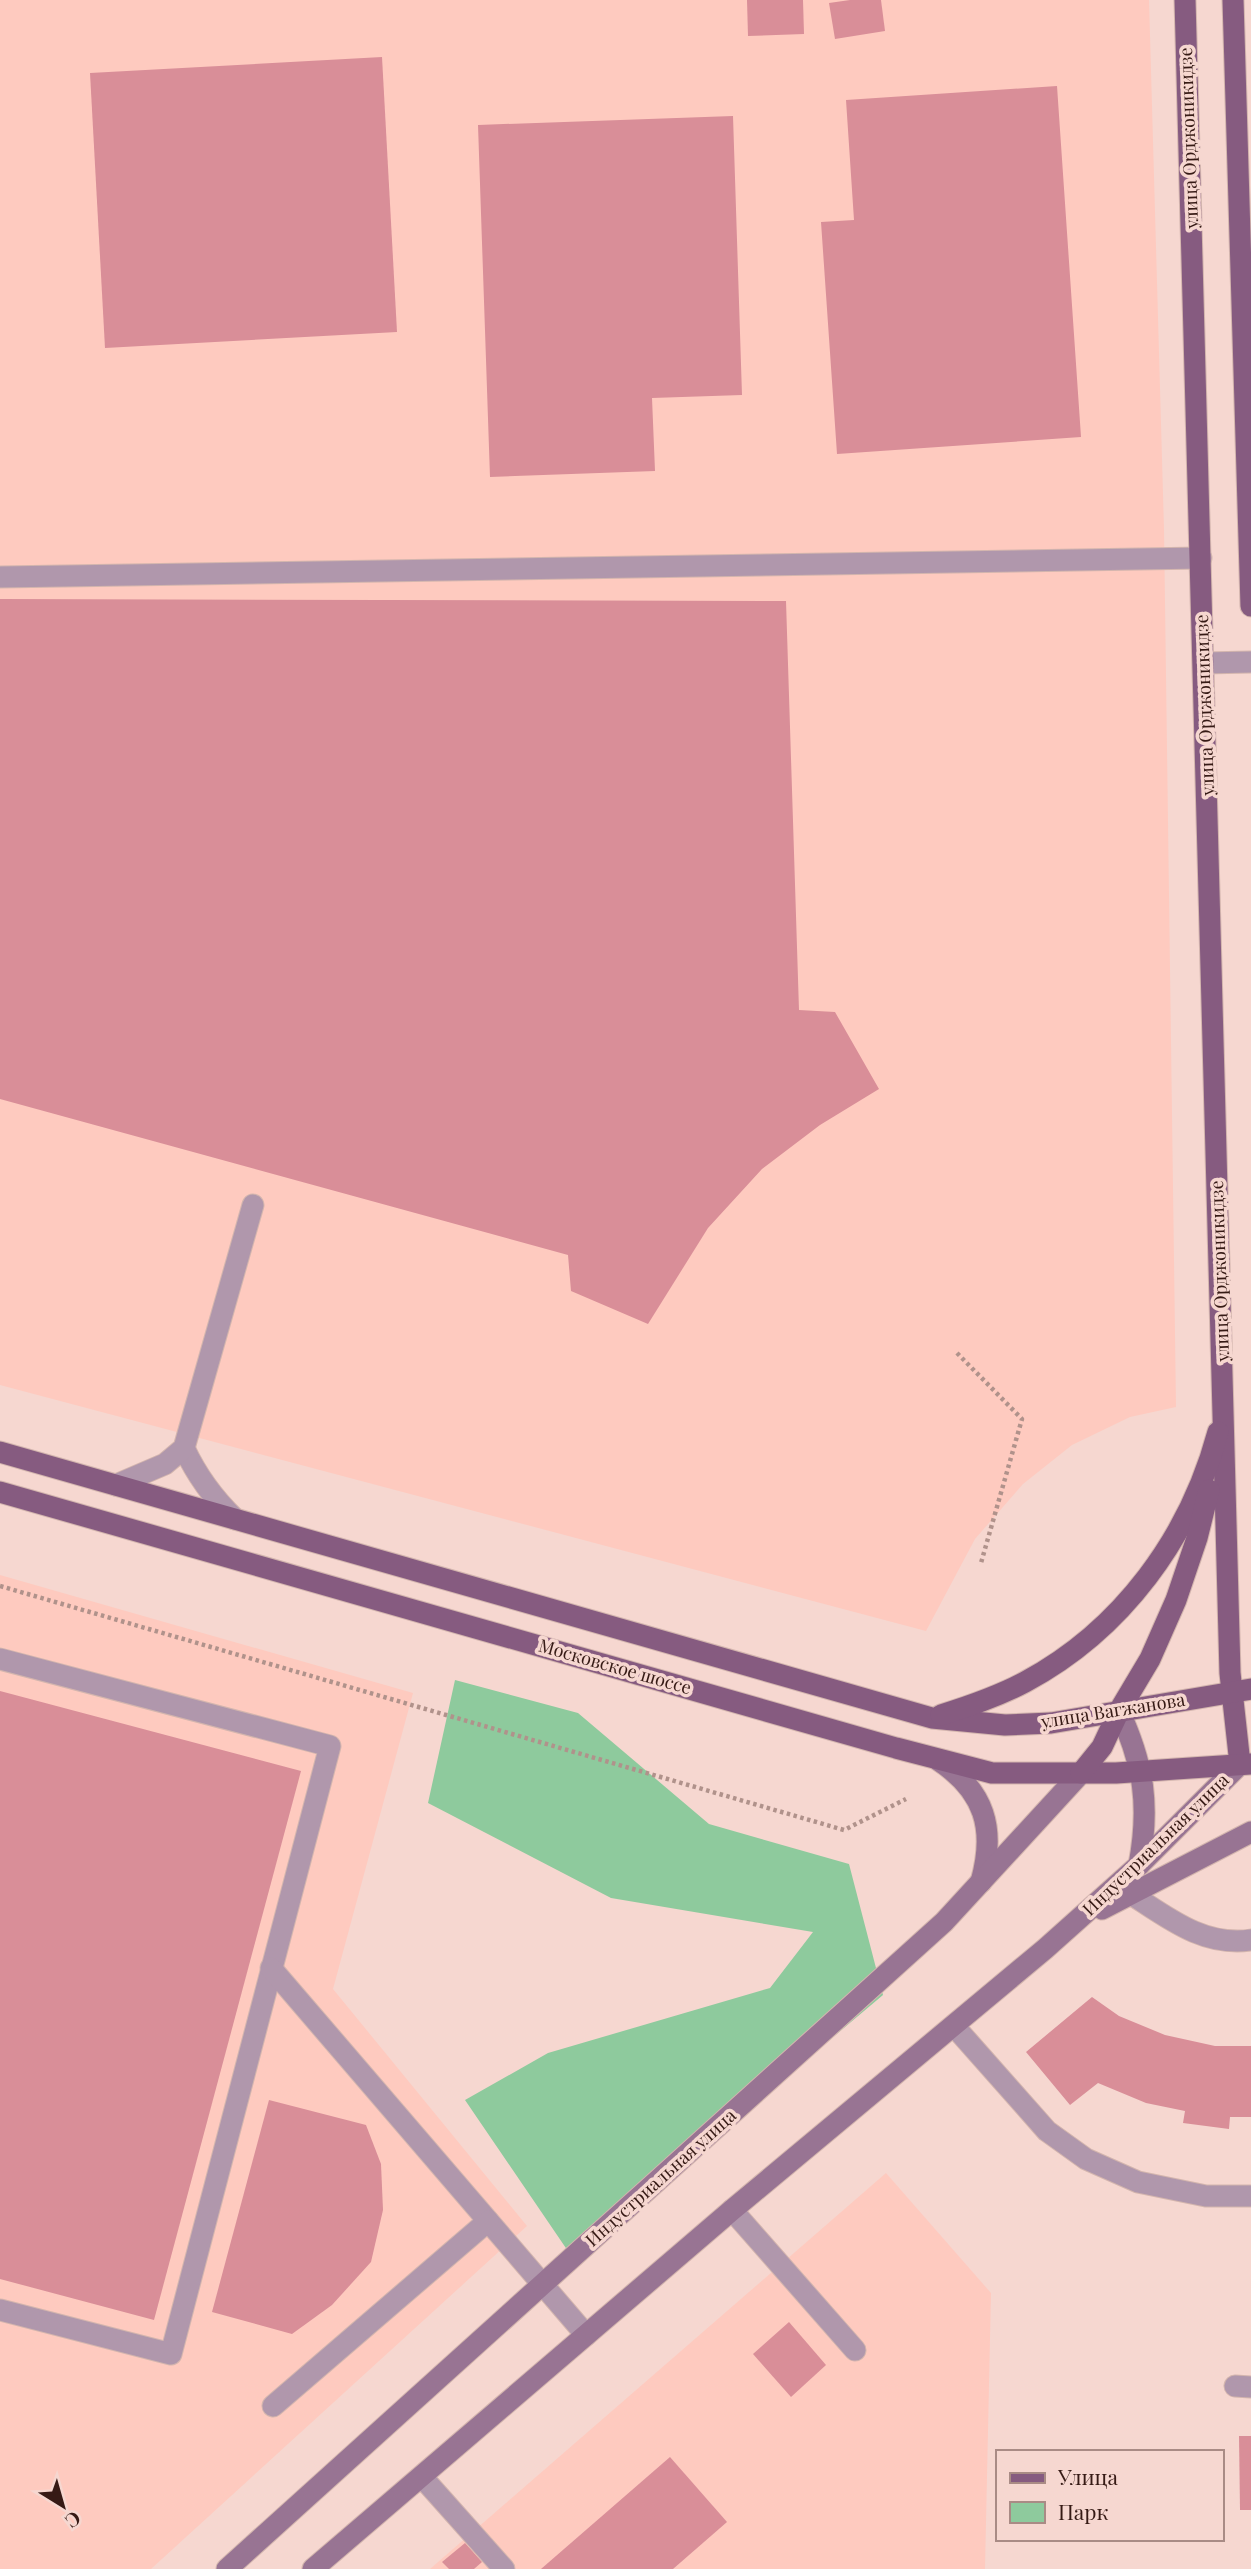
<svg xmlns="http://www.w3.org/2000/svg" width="1251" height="2569" viewBox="0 0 1251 2569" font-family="'Playfair Display',serif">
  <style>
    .built { fill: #fecabf }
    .green { fill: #8eca9d }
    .building { fill: #d98e98 }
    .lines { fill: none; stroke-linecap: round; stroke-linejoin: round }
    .lane-casing { stroke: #d3b5ae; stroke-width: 23 }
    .street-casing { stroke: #d3b5ae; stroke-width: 23 }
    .secondary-casing { stroke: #d3b5ae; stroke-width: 23 }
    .primary-casing { stroke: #d3b5ae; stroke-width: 23 }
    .path { stroke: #b0928b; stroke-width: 4.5; stroke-dasharray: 3.5 3.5; stroke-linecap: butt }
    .lane { stroke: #b097ac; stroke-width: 21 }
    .street { stroke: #b097ac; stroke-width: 21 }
    .secondary { stroke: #987493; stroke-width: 21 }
    .primary { stroke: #865b80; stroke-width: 21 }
    .labels { text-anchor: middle; stroke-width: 7; stroke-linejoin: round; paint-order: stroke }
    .street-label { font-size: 18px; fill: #361a15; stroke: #f6d7d0 }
  </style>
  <rect width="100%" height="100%" fill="#f6d7d0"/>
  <g class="built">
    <polygon points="0,0 1149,0 1164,529 1176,1407 1130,1417 1072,1445 1023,1484 975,1539 926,1631 0,1385"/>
    <polygon points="0,1575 413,1693 333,1989 527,2226 151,2569 0,2569"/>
    <polygon points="886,2173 991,2293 985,2569 430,2569"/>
  </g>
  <polygon class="green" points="455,1680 578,1713 709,1824 849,1864 883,1995 572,2257 465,2100 548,2053 770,1988 813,1932 611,1898 428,1803"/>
  <g class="building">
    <polygon points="747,0 803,0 804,34 748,36"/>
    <polygon points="850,0 881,0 885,31 835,39 829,3"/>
    <polygon points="382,57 397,332 105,348 90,73"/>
    <polygon points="1057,86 1081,437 837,454 821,222 854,220 846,100"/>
    <polygon points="733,116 742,395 652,398 655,471 490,477 478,125"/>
    <polygon points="0,599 786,601 799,1010 835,1012 879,1089 820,1125 762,1169 708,1228 648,1324 571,1291 568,1255 0,1099"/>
    <polygon points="0,1691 301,1771 154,2320 0,2279"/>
    <polygon points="1092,1997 1119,2016 1165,2035 1215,2046 1251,2046 1251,2117 1230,2117 1229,2129 1183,2123 1185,2111 1146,2103 1098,2083 1070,2105 1026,2052"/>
    <polygon points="269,2100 366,2125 381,2164 383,2210 371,2262 332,2305 292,2334 212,2312"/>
    <polygon points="789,2322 826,2365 791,2397 753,2354"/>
    <polygon points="1239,2436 1251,2436 1251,2510 1240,2510"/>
    <polygon points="670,2457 727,2522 673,2569 541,2569"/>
    <polygon points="465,2543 482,2562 474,2569 449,2569 442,2562"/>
  </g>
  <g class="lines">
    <g class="lane-casing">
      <g id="lane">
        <polyline points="0,577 1201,558"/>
        <path d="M184,1448C197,1476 212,1497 235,1519"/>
        <polyline points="116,1485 165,1464 184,1448 253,1205"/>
        <polyline points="0,1659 330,1746 171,2354 0,2310"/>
        <path d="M1131,1894C1168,1918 1204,1947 1251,1940"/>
        <polyline points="271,1968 586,2335"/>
        <polyline points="954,2026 1047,2131 1086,2159 1138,2182 1206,2196 1251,2196"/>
        <polyline points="732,2210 855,2350"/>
        <polyline points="1235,2386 1251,2387"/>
        <polyline points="273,2406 488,2221"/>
        <polyline points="422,2477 504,2569"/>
      </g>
    </g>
    <g class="street-casing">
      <polyline id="street" points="1204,663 1251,662"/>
    </g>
    <g class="secondary-casing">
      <g id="secondary">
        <path d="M1119,1711C1144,1765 1150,1806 1139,1865"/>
        <path d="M938,1760C985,1791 996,1829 981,1882"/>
        <polyline points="1102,1909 1251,1832"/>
        <polyline points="227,2569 944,1922 1081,1773"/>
        <polyline points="313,2569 732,2210 1045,1949 1139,1865 1240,1764"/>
      </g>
    </g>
    <g class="primary-casing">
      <g id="primary">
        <polyline points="1185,0 1230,1673 1240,1764"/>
        <polyline points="1233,0 1251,606"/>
        <polyline points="0,1452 932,1718 1005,1725 1051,1723 1251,1689"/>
        <polyline points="0,1492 896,1748 992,1773 1116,1773 1251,1764"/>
        <path d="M941,1715C970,1706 999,1696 1025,1682C1122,1630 1190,1537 1218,1432"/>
        <polyline points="1081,1773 1102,1747 1119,1711 1150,1659 1176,1600 1197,1538 1209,1490"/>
      </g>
    </g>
    <g class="path">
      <polyline points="957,1353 1022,1419 981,1563"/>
      <polyline points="0,1586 844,1830 906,1799"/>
    </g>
    <use href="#lane" class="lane"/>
    <use href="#street" class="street"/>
    <use href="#secondary" class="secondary"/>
    <use href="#primary" class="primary"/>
  </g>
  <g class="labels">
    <g class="street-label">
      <text transform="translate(1189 138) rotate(-92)" y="6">улица Орджоникидзе</text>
      <text transform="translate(1205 705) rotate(-92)" y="6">улица Орджоникидзе</text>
      <text transform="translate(1220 1271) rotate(-92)" y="6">улица Орджоникидзе</text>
      <text transform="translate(615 1667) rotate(16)" y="6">Московское шоссе</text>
      <text transform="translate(1113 1711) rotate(-9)" y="6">улица Вагжанова</text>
      <text transform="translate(1156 1845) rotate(-44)" y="6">Индустриальная улица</text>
      <text transform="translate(661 2178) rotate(-42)" y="6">Индустриальная улица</text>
    </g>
  </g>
  <rect x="996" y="2450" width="228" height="91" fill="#f6d7d0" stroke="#a98b85" stroke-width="2"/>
  <rect x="1010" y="2473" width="35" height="10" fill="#865b80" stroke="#a98b85" stroke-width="2"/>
  <text x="1058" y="2485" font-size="21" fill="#361a15">Улица</text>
  <rect x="1010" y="2502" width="35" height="21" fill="#8eca9d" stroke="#a98b85" stroke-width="2"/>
  <text x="1058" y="2520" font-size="21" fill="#361a15">Парк</text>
  <g transform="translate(63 2506) rotate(143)" stroke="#f6d7d0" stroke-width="5" paint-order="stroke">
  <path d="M0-5L12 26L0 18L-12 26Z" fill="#361a15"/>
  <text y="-10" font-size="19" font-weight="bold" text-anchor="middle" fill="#361a15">С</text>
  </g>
</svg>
